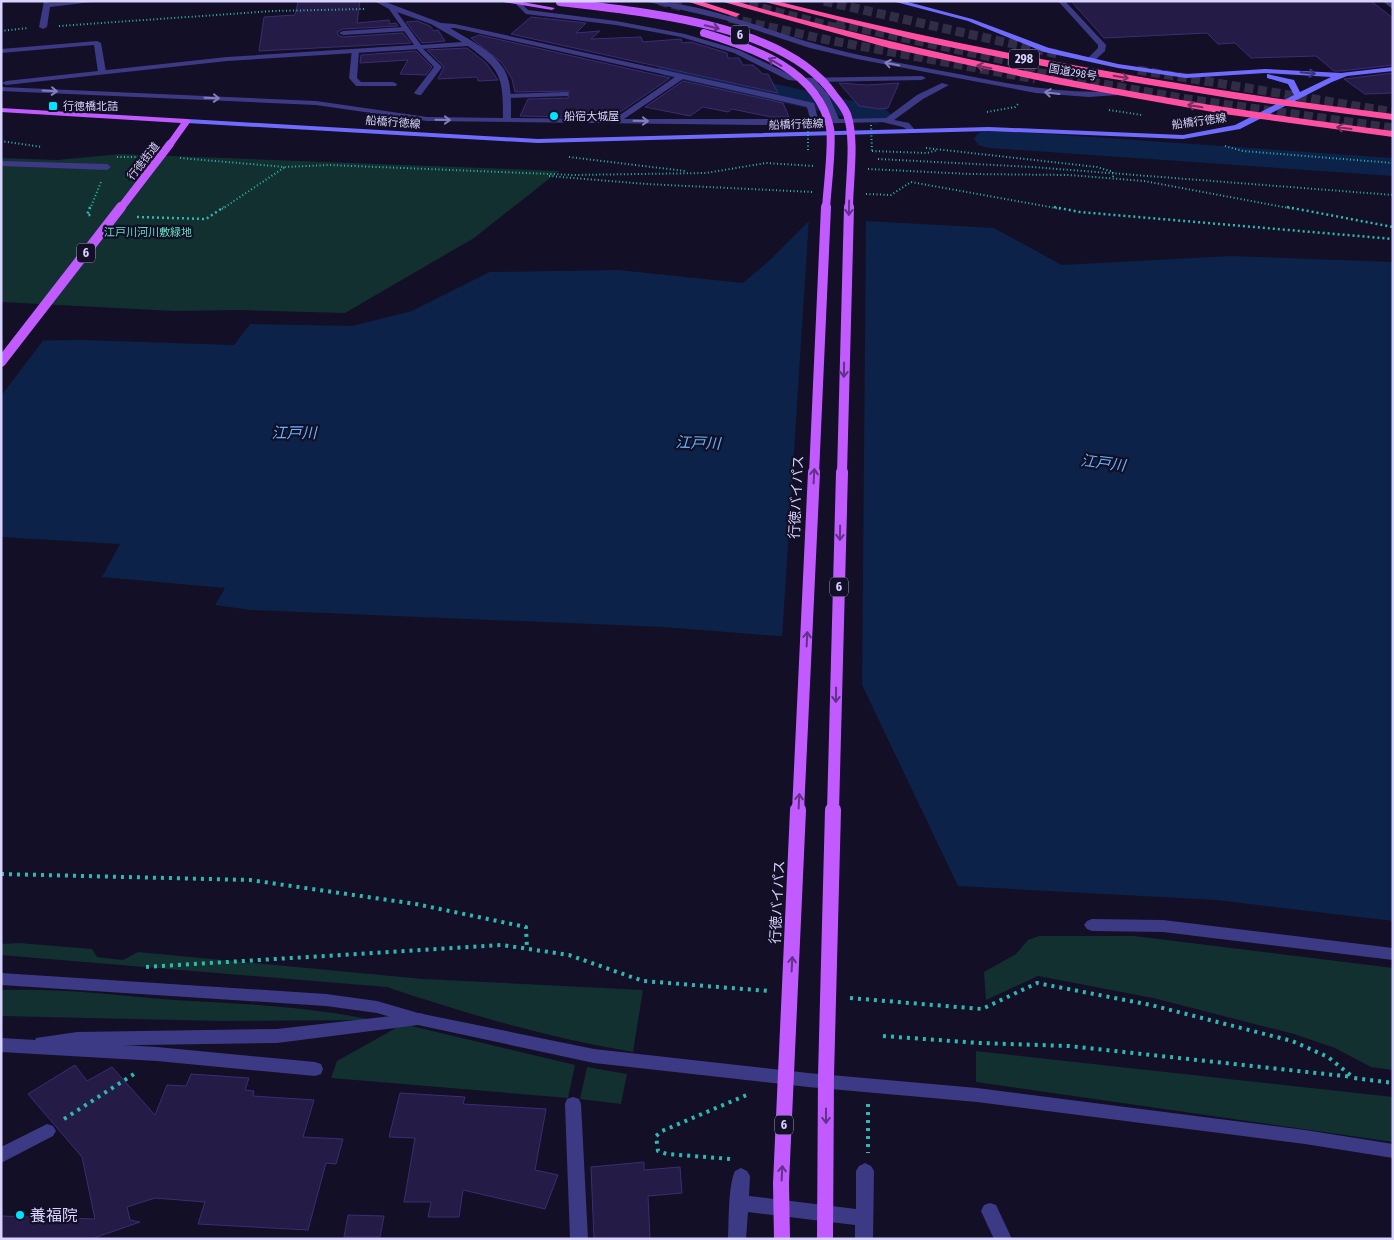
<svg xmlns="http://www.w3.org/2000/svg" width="1394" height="1240" viewBox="0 0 1394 1240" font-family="'Fira Sans Condensed','Noto Sans JP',sans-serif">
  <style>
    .green { fill: #12302f }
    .water { fill: #0c2248 }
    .pier { fill: #130f26 }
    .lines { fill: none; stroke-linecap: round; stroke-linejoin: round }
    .river { fill: #0c2248; fill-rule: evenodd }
    .building { fill: #241b47; stroke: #3b2d73 }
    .highway-tunnel { stroke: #312d47; stroke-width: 9; stroke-dasharray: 9 4.5; stroke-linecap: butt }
    .path-far2 { stroke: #2fb8b0; stroke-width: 2; stroke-dasharray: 1 2.5; stroke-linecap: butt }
    .path-far1 { stroke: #2fb8b0; stroke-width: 2.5; stroke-dasharray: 2 3; stroke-linecap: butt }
    .path { stroke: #2fb8b0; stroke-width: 4; stroke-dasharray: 3 5; stroke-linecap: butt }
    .lane { fill: #3d3a85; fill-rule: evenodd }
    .street { fill: #3d3a85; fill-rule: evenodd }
    .secondary { fill: #6f6bff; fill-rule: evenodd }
    .primary { fill: #c25bff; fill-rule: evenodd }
    .highway { fill: #ff4fa3; fill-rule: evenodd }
    .path-bridge { stroke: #2fb8b0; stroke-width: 2; stroke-dasharray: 1 2.5; stroke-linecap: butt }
    .primary-bridge-far3 { stroke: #c25bff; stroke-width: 8 }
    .primary-bridge-far2 { stroke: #c25bff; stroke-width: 10 }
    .primary-bridge-far1 { stroke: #c25bff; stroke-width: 12 }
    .primary-bridge { stroke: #c25bff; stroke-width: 16 }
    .oneway { stroke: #623188 }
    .oneway2 { stroke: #837fbc }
    .oneway3 { stroke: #7d2c5e }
    .oneway4 { stroke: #38347d }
    .poi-dot { fill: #00e5ff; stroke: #130f26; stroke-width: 2 }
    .labels { text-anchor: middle; stroke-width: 4.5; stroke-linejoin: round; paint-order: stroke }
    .far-street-label { font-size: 11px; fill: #d9d4ff; stroke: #130f26 }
    .far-poi-label { font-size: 11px; fill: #d9d4ff; stroke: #130f26; text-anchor: start }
    .far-park-label { font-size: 11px; fill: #5fe0c0; stroke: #130f26 }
    .shield { fill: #130f26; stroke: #9e99be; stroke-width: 1 }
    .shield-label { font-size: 12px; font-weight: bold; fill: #d9d4ff }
    .street-label { font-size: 14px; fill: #d9d4ff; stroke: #130f26 }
    .water-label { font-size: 15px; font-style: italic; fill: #62b6ff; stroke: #130f26 }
    .near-poi-label { font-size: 16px; fill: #d9d4ff; stroke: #130f26; text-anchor: start }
  </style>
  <rect width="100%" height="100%" fill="#130f26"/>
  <g class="green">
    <polygon points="120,154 559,171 474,238 345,313 239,310 174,311 1,302 1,158 57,160"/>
    <polygon points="1039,936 1134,936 1393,968 1393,1070 1371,1067 1335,1048 1294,1034 1153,998 1038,976 986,1000 984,972 1016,954 1028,940"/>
    <path d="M19,943L92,949L97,957L123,960L138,952L423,979L643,990L633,1052C549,1038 467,1014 387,987L1,955V944Z"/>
    <path d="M1,990C59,988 118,995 175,1000C241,1004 308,1006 372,1020L222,1021L1,1016Z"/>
    <polygon points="403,1024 575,1065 568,1098 331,1078 337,1061"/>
    <polygon points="976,1051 1393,1097 1393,1142 976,1082"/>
    <polygon points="587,1067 627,1074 621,1104 580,1099"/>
  </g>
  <polygon class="water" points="812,218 994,228 1062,265 1231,256 1393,262 1393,921 1216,900 958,886 841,641 663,627 251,610 215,605 225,588 102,577 120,544 1,537 1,341 82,340 234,345 250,324 352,326 412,311 490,272 618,270 743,283 770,260"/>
  <g class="pier">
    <polygon points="812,216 866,219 862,692 839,643 782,639 809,218"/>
    <polygon points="45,338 1,396 1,345 6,339"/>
  </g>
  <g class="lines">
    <g class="river">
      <polygon points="671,61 876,106 886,109 891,115 886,121 876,124 661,75 657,69 661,63"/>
      <polygon points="989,130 1393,158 1393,176 989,148 978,145 974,139 978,133"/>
    </g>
  </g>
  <g class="building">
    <polygon points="360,1 357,23 389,20 390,24 396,23 398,26 343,29 337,32 338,35 343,37 403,33 411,43 259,51 264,17 295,15 298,2"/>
    <polygon points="1071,1 1371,1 1393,18 1393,65 1341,71 1334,71 1316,56 1251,58 1235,43 1218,44 1207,33 1104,38"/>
    <polygon points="531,17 586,23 576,33 600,31 591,39 641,37 643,42 681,39 682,43 691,42 727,53 728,58 739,58 743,65 753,65 763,74 768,74 778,93 511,34"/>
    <polygon points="417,21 430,26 434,31 438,30 445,41 422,43 406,22"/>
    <polygon points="479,35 670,78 613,117 577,110 576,117 520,116 528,99 568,98 569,91 515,92 512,79 502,63 471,38"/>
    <polygon points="467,48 486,63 498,80 478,81 477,77 438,79 444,67 427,50"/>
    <polygon points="416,51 432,67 426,75 400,74 408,60 360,63 361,55"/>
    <polygon points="1393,73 1393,93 1365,94 1344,79"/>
    <polygon points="683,81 783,103 789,117 771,117 732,109 728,112 703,107 690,116 645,107"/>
    <polygon points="839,83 867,85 899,83 888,108 880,109 859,106"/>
    <polygon points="75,1065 87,1081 112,1067 155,1115 167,1085 186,1086 191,1074 249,1078 245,1090 254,1091 253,1096 314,1100 303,1137 343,1139 336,1164 326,1163 308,1230 198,1224 205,1202 155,1198 127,1207 130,1220 140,1222 91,1239 1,1239 1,1216 95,1219 82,1157 28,1094"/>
    <polygon points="400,1093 465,1097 463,1104 546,1109 535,1170 558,1175 545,1209 463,1190 459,1217 428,1217 431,1202 404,1202 415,1138 389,1137"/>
    <polygon points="644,1162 644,1170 680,1167 682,1193 648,1196 650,1239 594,1239 591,1167"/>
    <polygon points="348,1215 384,1216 380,1237 344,1237"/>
  </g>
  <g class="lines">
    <g class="highway-tunnel">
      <polyline points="659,1 682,7"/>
      <polyline points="736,1 845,30"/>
      <polyline points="824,1 1061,55"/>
      <polyline points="729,18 828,40 1035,79"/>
      <polyline points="836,23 1036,67"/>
      <polyline points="1024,70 1187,99 1393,128"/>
      <polyline points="1138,70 1393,112"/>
    </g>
    <g class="path-far2">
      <polyline points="59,26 273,11 365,9"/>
      <polyline points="1,31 28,28"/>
      <polyline points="1109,110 1142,115"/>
      <polyline points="987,112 1015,107 1019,103"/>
      <polyline points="1,141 42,147"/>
      <polyline points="1225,146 1243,151 1393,163"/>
      <polyline points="926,148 1097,167 1113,172 1113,178"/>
      <polyline points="872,151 927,153 938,150"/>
      <polyline points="117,157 138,157"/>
      <polyline points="569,157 685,171"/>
      <polyline points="180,158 285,167 329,165 574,175 706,173 766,163 814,166"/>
      <polyline points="878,159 1032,167 1393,195"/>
      <polyline points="868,169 970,174 1069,175 1144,181 1294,209"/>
      <polyline points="549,176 646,184 812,192"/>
      <polyline points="866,194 891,195 911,182 1061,209"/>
      <polyline points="90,209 101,182"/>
      <polyline points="222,209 285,167"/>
    </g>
    <g class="path-far1">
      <polyline points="90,207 87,215 93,215"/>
      <polyline points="1054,207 1080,212 1393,239"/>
      <polyline points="1287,207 1393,227"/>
      <polyline points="137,217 206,219 224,207"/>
    </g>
    <g class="path">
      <polyline points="1,874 250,880 416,904 526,927 527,949"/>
      <polyline points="146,967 502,945 569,955 643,981 769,991"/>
      <polyline points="850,998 982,1009 1037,983 1151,1005 1292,1041 1328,1057 1354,1078 1393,1083"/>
      <polyline points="883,1036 979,1043 1069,1046 1353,1077"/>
      <polyline points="868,1104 868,1153"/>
      <polyline points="64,1119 134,1074"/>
      <polyline points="730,1159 667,1154 658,1151 656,1136 662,1131 749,1094"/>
    </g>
    <g class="lane">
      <polygon points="404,27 408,29 407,31 343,35 339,33 343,31"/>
      <polygon points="97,41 101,43 106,72 102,74 98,72 94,45 1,53 1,49"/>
      <polygon points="418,44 442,67 421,95 418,95 414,93 434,67 414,46"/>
      <polygon points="352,49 359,51 357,78 361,82 393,82 397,84 396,86 356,86 349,78"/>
      <polygon points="565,92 568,92 568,96 507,98 503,96 507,94"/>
      <polygon points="418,1013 424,1014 426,1019 424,1024 418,1025 277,1043 77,1046 42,1050 36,1048 34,1043 36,1038 77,1032 277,1029"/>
      <polygon points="573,1097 579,1099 581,1104 588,1239 570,1239 565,1104 567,1099"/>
      <polygon points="47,1124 53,1126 56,1131 53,1136 1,1163 1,1147"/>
      <polygon points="990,1203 996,1205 1012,1239 994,1239 981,1211 984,1205"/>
    </g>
    <g class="street">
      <polygon points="44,1 50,3 100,1 50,7 47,27 43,29 39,27"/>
      <path d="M374,1H383L441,23L455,24L814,103L818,119H832L821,95L809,82L788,80L734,53L681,37L616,25L526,14L516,4L521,3L528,10L616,21L685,34L739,50L797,78L922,76L926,78L922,80L817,82L828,94L839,119L886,118L917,95L942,83L949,85L923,99L894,120L909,123L915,130L911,132L903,127L882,122L762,125L427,121L316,105L1,91V87L316,101L427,117L503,118C503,76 501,70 468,46L227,61L6,85L2,83L6,81L227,57L414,45L389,9ZM397,12L431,24L462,42L421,45ZM450,28H455L675,77L614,119L511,118C511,103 512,85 505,71C495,52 468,39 450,28ZM683,79L807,107L810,119H624Z"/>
      <path d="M644,1C700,1 762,29 816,44C857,56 900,63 942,71C1001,82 1058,95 1118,91L1122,93L1118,95L1089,97L1036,93L857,59L810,48L725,20Z"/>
      <polygon points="1058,1 1065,1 1106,45 1105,51 1093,62 1086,60 1098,48 1098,45"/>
      <polygon points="1382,1 1390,1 1393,4 1393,9"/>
      <polygon points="1,161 107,164 111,167 107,170 1,166"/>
      <polygon points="1092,919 1163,920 1393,948 1393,960 1163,932 1092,931 1087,929 1084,925 1087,921"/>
      <polygon points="1,973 326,994 377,1001 418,1013 594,1049 808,1073 977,1088 1305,1130 1393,1144 1393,1158 1305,1144 977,1102 808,1087 594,1063 418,1025 377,1013 326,1006 1,985"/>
      <polygon points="1,1038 157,1047 315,1062 321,1064 323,1069 321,1074 315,1076 157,1061 1,1052"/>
      <path d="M865,1163L871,1166L874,1171L873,1239H855V1225L748,1212L746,1239H728C729,1221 728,1186 735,1171L741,1168L747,1171L750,1176L749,1196L856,1209V1171L859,1166Z"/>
    </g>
    <polygon class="secondary" points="892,1 904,1 972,19 1049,48 1118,64 1186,74 1265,69 1341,73 1393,67 1393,71 1347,76 1332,82 1240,129 1183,139 989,131 538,143 187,123 183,121 187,119 538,139 989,127 1183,135 1235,125 1294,95 1288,84 1267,78 1267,74 1294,80 1300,92 1331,77 1265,73 1186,78 1118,68 1044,52 968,21"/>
    <g class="primary">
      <polygon points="497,1 517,1 555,8 552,10"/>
      <polygon points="1,108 187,119 191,121 173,146 170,146 166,144 181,123 1,112"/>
    </g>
    <g class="highway">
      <polygon points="686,1 700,1 740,14 736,17"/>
      <path d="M720,1H734C951,61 1170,103 1393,131V137L1224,114L1056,84L889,48Z"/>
      <path d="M761,1H776C979,52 1185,88 1393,114V120L1235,99L1077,73L920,41Z"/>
    </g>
    <g class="path-bridge">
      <polyline points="871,125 872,151"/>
      <polyline points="808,128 808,150"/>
    </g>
    <g class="primary-bridge-far3">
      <path d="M560,2C640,12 785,23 834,95C839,101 844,107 847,114C856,140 849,181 849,209"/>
      <path d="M704,33C754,48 818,70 830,128C833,145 827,189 826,209"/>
      <polyline points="120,209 170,144"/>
    </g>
    <g class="primary-bridge-far2">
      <polyline points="1,362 121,207"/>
      <polyline points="814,474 826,207"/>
      <polyline points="842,474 849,207"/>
    </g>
    <g class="primary-bridge-far1">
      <polyline points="798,811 814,472"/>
      <polyline points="833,811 842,472"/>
    </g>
    <g class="primary-bridge">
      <polyline points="782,1239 781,1183 798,810"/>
      <polyline points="825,1239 826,1076 833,810"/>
    </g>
  </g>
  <defs><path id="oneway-shaft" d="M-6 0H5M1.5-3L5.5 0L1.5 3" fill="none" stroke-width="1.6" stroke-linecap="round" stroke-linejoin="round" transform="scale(1.25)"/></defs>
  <g class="oneway">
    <use href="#oneway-shaft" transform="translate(712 27) rotate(14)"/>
    <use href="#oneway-shaft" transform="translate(775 62) rotate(-149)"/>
    <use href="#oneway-shaft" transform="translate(849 208) rotate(91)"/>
    <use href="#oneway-shaft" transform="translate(844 370) rotate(91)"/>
    <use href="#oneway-shaft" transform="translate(814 476) rotate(-87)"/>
    <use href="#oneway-shaft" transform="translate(840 533) rotate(91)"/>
    <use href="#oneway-shaft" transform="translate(807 639) rotate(-87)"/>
    <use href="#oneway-shaft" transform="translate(836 695) rotate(91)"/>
    <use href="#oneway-shaft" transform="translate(799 801) rotate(-87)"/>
    <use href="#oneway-shaft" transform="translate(792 964) rotate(-87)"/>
    <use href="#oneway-shaft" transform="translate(826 1116) rotate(90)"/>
    <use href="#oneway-shaft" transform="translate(782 1173) rotate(-87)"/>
  </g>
  <g class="oneway2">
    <use href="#oneway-shaft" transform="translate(892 64) rotate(-169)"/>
    <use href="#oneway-shaft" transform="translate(50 91) rotate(3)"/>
    <use href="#oneway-shaft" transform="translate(1052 93) rotate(-173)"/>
    <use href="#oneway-shaft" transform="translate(212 98) rotate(2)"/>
    <use href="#oneway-shaft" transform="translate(443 120) rotate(1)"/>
    <use href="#oneway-shaft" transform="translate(641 121) rotate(1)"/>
  </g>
  <g class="oneway3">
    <use href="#oneway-shaft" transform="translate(984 67) rotate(-168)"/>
    <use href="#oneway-shaft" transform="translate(1121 77) rotate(10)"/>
    <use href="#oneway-shaft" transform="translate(1195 106) rotate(-171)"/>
    <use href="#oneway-shaft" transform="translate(1344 128) rotate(-172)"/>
  </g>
  <use class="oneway4" href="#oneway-shaft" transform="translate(1308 73) rotate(6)"/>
  <g class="poi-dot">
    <rect x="48" y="101" width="10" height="10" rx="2.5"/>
    <circle cx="554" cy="116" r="5"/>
    <circle cx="20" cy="1215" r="5"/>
  </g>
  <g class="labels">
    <g class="far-street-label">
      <text transform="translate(1073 72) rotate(10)" y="4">国道298号</text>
      <text transform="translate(1199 121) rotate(-8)" y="4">船橋行徳線</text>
      <text transform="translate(393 122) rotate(4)" y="4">船橋行徳線</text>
      <text transform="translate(796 124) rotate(-2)" y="4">船橋行徳線</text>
      <text transform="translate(143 161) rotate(-52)" y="4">行徳街道</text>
    </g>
    <g class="far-poi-label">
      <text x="63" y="110">行徳橋北詰</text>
      <text x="564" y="120">船宿大城屋</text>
    </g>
    <g class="far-park-label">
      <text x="148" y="236">江戸川河川敷緑地</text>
    </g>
    <g class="shield">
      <rect x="731" y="25.5" width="18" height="19" rx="4"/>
      <rect x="1009" y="49.5" width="30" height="19" rx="4"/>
      <rect x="77" y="243.5" width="18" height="19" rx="4"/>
      <rect x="830" y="577.5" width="18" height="19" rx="4"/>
      <rect x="775" y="1115.5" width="18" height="19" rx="4"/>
    </g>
    <g class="shield-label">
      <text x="740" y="39">6</text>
      <text x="1024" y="63">298</text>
      <text x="86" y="257">6</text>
      <text x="839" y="591">6</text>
      <text x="784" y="1129">6</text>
    </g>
    <g class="street-label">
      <text transform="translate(796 497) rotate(-87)" y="5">行徳バイパス</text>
      <text transform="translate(777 902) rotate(-87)" y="5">行徳バイパス</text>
    </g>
    <g class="water-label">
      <text x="294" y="438">江戸川</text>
      <text transform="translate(698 443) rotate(2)" y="5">江戸川</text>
      <text transform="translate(1103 463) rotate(7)" y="5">江戸川</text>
    </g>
    <g class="near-poi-label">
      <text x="30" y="1221">養福院</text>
    </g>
  </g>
  <rect width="1394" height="1240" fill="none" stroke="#d9d4ff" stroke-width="5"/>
</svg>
